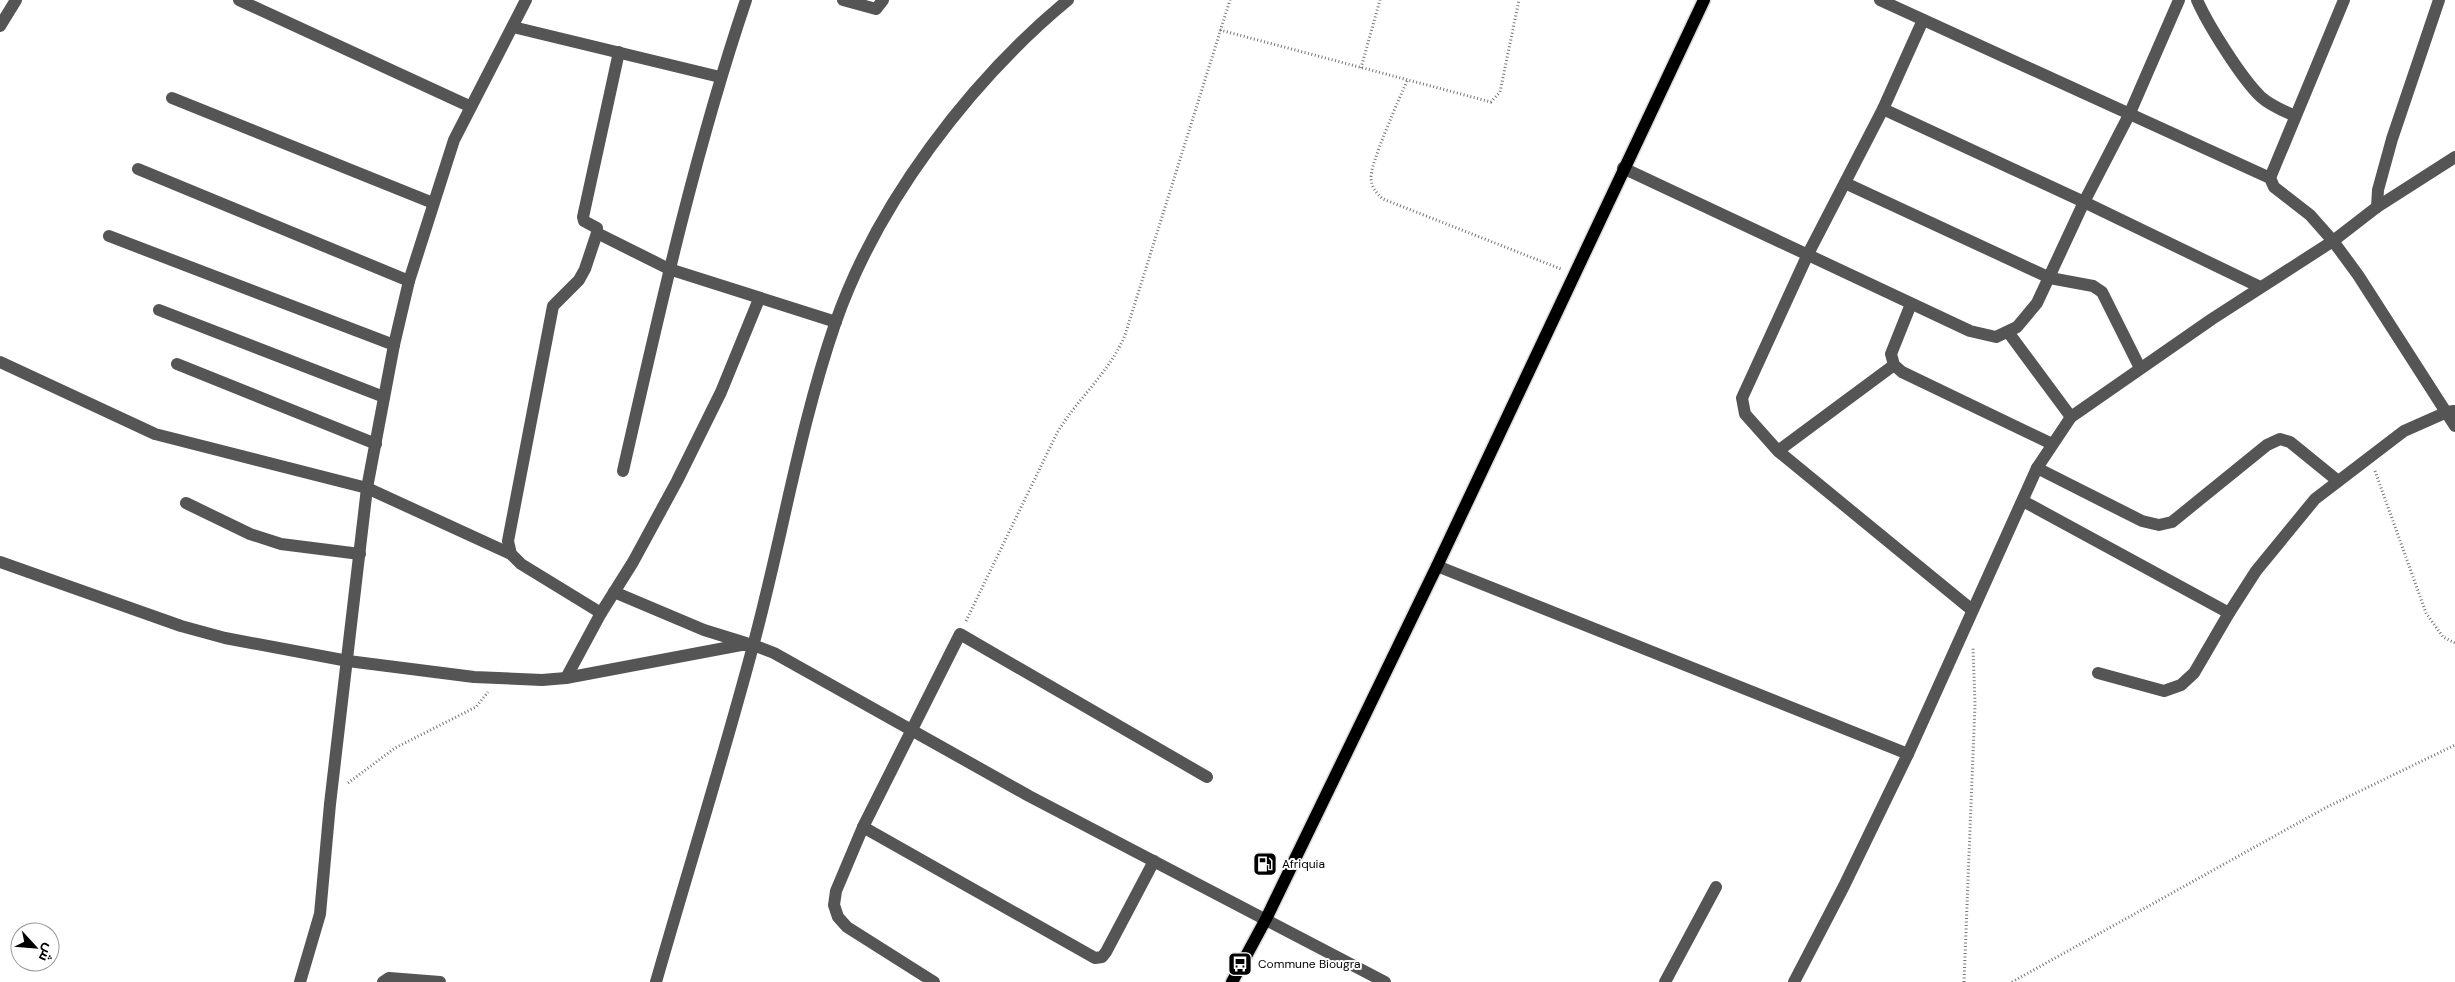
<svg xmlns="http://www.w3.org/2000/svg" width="2455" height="982" viewBox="0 0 2455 982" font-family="'DM Sans',Cairo,sans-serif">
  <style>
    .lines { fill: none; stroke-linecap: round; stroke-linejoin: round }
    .major-casing { stroke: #dbdbdb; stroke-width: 15 }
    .path { stroke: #777; stroke-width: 3; stroke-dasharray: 1 2.5; stroke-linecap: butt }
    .minor { stroke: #555; stroke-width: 12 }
    .major { stroke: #000; stroke-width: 12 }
    .labels { text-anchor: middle; stroke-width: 4; stroke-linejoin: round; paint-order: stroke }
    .poi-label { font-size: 12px; fill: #000; stroke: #fff; text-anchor: start }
  </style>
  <rect width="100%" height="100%" fill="#fff"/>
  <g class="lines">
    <g class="major-casing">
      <polyline id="major" points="1232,982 1266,919 1437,566 1704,0"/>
    </g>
    <g class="path">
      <polyline points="1220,30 1491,102 1500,92 1519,0"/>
      <polyline points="1361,68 1380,0"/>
      <path d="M1407,81C1400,97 1369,166 1371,179C1372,188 1376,193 1383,199L1561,269"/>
      <polyline points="2375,471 2426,613 2443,637 2455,643"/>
      <path d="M966,621L1057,433C1077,399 1110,372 1125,335L1230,0"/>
      <polyline points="348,783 395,748 476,707 488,692"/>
      <polyline points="1964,982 1975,704 1973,648"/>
      <polyline points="2012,982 2325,808 2455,745"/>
    </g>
    <g class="minor">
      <polyline points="239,0 469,106"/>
      <polyline points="843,0 876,9 883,0"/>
      <polyline points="1880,0 2270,178 2274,187 2310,215 2333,241 2358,275 2455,426"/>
      <path d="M2197,0C2208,25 2242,79 2261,97C2271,106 2284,111 2295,116"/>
      <polyline points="1923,20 1883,109 1808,254 1742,398 1745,414 1778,451 1972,610"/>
      <polyline points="0,26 16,0"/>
      <polyline points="513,27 720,77"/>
      <polyline points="619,52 583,217 584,221 597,228 597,233 669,269 836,322"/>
      <polyline points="172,98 433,203"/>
      <polyline points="1883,109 2084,202 2260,287"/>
      <polyline points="1623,168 1970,331 1996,337 2017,327 2037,303 2084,202 2129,115 2179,0"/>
      <polyline points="138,169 409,281"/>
      <polyline points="2270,178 2344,0"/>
      <polyline points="1845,183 2050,278 2093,286 2102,292 2140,368"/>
      <polyline points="2377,207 2378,190 2392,139 2439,0"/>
      <polyline points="597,233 585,269 579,280 553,306 508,541 511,554 521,564 601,613"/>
      <polyline points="109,236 394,345"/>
      <polyline points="1911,304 1891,354 1894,365 1902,372 2052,444"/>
      <polyline points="159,310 384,397"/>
      <polyline points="2008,332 2071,417"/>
      <polyline points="0,362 155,434 367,488 511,554"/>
      <polyline points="177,364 376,444"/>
      <polyline points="1778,451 1894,365"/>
      <polyline points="2037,468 2142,521 2159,525 2172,522 2267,445 2280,439 2290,442 2338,481"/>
      <path d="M623,471C659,313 694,154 746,0"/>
      <polyline points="2023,501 2229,613"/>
      <polyline points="186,503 250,534 281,544 360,554"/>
      <polyline points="0,562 181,626 225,638 348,661 474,677 542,680 566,678 741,645 753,645 774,653 1029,796 1385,982"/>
      <polyline points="1437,566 1908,754"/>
      <polyline points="614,592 704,630 746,643"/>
      <polyline points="2098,673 2164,691 2181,685 2194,673 2229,613 2256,571 2315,499 2404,431 2447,412 2454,411"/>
      <polyline points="566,678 601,613 633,562 677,481 721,392 759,299"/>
      <polyline points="863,827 1095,958 1102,957 1106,952 1154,861"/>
      <polyline points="300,982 320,914 330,804 367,488 394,345 409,281 454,140 526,0"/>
      <polyline points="383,982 389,978 440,982"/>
      <path d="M656,982C688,870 723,759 753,646C782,539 799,429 835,324C877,203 970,81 1068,0"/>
      <polyline points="934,982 847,927 838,917 834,905 836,891 863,827 960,634 1207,777"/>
      <polyline points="1665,982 1716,887"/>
      <polyline points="1794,982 1844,886 1908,754 2037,468 2071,417 2212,319 2333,241 2377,207 2455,157"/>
    </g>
    <use href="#major" class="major"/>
  </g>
  <defs>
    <g id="fuel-square" transform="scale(1.25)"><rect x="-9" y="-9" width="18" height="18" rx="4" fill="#000" stroke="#fff"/><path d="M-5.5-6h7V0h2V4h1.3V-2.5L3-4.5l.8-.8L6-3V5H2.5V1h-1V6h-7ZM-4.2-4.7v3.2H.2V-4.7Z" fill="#fff"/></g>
    <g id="bus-square" transform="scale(1.25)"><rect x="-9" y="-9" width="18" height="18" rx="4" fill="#000" stroke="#fff"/><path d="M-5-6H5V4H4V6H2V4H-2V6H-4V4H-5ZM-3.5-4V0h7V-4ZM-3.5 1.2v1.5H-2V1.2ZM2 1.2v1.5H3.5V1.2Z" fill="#fff"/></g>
  </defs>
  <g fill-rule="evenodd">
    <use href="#fuel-square" x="1265" y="864"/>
    <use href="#bus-square" x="1240" y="964"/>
  </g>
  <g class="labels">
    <g class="poi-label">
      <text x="1282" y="868">Afriquia</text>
      <text x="1258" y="968">Commune Biougra</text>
    </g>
  </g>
  <g transform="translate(35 947) rotate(116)"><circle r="24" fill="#ffffff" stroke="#999999"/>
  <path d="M0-4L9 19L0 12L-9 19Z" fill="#000000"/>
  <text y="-8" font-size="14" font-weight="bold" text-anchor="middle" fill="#000000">ش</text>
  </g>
</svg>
